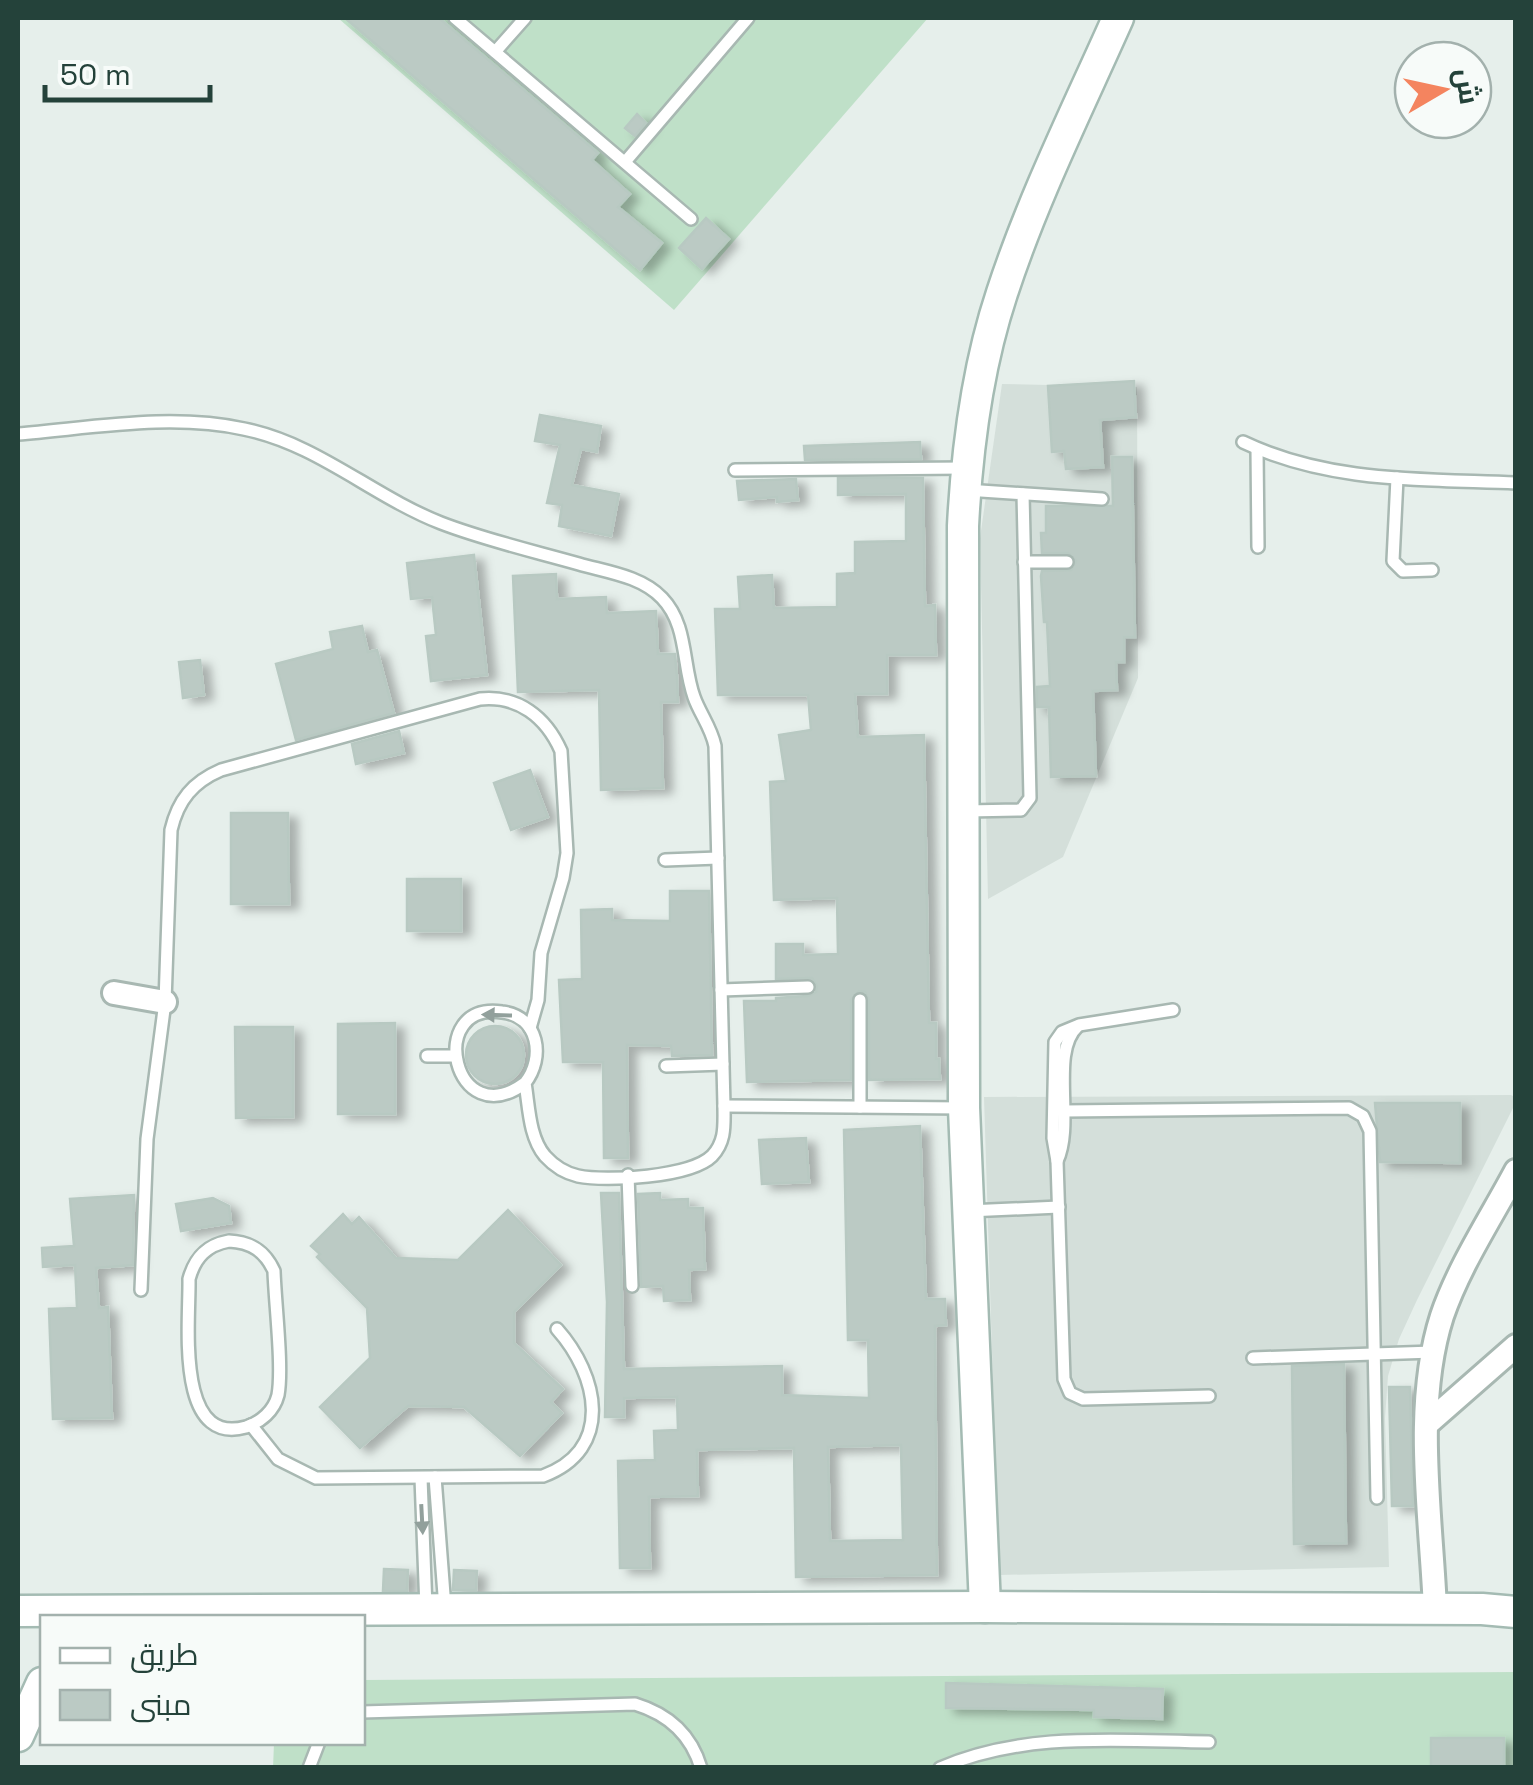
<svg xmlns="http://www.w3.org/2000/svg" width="1533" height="1785" viewBox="0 0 1533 1785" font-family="'Space Grotesk',Cairo,sans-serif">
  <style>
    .built { fill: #d4dfda }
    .garden { fill: #bfe0c8 }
    .building { fill: #bbcac4; stroke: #b8c9c2; stroke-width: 2.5; fill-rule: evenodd; filter: url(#shadow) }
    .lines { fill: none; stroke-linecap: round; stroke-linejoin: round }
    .lane-casing { stroke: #a8b8b2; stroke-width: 16 }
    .street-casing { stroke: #a8b8b2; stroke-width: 28 }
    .secondary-casing { stroke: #a4bbb3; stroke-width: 35 }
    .lane { stroke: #fff; stroke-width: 11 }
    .street { stroke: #fff; stroke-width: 22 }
    .secondary { stroke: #fff; stroke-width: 30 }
    .oneway { fill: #92a09c }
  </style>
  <defs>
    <filter id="shadow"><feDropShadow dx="9" dy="5" stdDeviation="5" flood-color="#0004"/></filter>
  </defs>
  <rect width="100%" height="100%" fill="#e6efeb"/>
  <g class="built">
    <polygon points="1002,384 1137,387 1138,678 1063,857 988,899 980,538"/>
    <polygon points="1511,1095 1515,1097 1515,1104 1417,1300 1399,1339 1388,1376 1385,1418 1389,1567 999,1575 984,1097"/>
  </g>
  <g class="garden">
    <polygon points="338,18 928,18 674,310"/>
    <polygon points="1515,1672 1515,1767 273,1768 274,1743 362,1742 363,1680"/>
  </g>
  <g class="building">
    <polygon points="345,18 439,18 598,153 592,160 630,194 618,207 662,243 640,270"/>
    <polygon points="637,114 646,123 635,136 625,128"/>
    <polygon points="706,218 729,239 702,269 679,248"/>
    <polygon points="1134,381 1136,417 1100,420 1103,467 1066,469 1064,451 1052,452 1048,386"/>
    <polygon points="540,415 601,426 597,452 581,449 572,485 619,494 611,536 559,526 562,505 547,503 560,445 535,441"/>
    <polygon points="920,442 921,459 805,460 804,446"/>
    <polygon points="1112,457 1132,457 1135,637 1124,637 1124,662 1116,662 1117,690 1093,691 1096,776 1051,777 1049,707 1037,707 1037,687 1050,686 1047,622 1044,622 1041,576 1042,571 1071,570 1076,561 1068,553 1042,553 1041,533 1046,533 1046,506 1113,506"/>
    <polygon points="838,478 923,478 925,606 935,605 936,655 887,655 887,694 855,694 858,737 924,735 929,1023 936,1023 936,1059 939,1059 940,1079 869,1080 869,1000 865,992 859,991 851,1000 851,1080 747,1082 744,1001 776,1001 776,998 808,996 816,992 817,986 812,978 776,979 776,944 803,944 803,955 838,954 837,898 774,900 770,782 786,781 779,735 811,730 808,695 718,695 715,609 740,609 738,577 772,575 774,608 837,607 837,574 855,573 855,542 906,541 906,494 838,495"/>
    <polygon points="796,479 798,500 777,502 777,497 739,500 737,481"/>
    <polygon points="474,555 487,675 431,681 426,636 436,635 432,597 411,599 407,563"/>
    <polygon points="556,574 557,599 606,597 607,613 656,611 658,654 675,654 677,676 678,702 661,702 663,788 601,790 599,690 518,692 513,576"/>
    <polygon points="362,626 368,652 377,650 394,713 296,740 276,664 333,649 330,632"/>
    <polygon points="200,660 204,695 183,698 179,662"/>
    <polygon points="399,731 404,753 356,764 352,744"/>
    <polygon points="530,770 548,817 511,830 494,783"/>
    <polygon points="231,813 288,813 289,904 231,904"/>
    <rect x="407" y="879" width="54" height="52"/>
    <polygon points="670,891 709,891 712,1055 672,1056 671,1046 627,1045 628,1158 604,1158 603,1062 563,1062 559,980 582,979 581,910 612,909 612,920 670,921"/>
    <polygon points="395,1023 395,1114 338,1114 338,1024"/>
    <circle cx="495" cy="1055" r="29"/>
    <polygon points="235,1027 293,1027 293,1117 236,1118"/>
    <polygon points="1375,1103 1460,1103 1460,1163 1380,1162"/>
    <path d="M920,1126L926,1299H945L946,1325L935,1326L937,1575L796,1577L794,1448L697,1450L698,1496L649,1497L650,1568H620L618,1461L655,1460L654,1431L678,1430L677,1397L624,1398V1417H605L607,1302L601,1193H619L624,1369L782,1366V1395L869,1398L868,1340H848L844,1130ZM901,1445L903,1540L830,1541L828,1447Z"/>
    <polygon points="806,1138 809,1182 762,1184 759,1140"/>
    <polygon points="660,1193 660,1200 688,1199 688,1208 703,1208 705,1269 689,1270 690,1300 664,1301 663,1286 641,1287 638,1194"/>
    <polygon points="134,1195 133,1265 96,1268 99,1308 108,1307 112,1418 53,1419 49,1309 77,1308 75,1265 43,1267 42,1248 74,1246 70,1199"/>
    <polygon points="213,1198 229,1206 231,1223 181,1231 176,1204"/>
    <polygon points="508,1210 561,1265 514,1312 514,1343 563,1389 551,1402 562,1413 520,1456 464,1407 408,1406 360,1448 320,1407 370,1358 367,1308 317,1257 320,1254 311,1246 343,1214 352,1224 359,1217 396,1258 458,1260"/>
    <polygon points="1344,1364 1346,1543 1294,1544 1292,1366"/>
    <polygon points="1389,1387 1410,1387 1413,1506 1392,1506"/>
    <polygon points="384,1569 408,1570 407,1591 383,1591"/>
    <polygon points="454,1570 477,1571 476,1590 453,1590"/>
    <polygon points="946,1683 1163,1689 1162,1719 1094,1717 1094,1710 946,1708"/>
    <rect x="1431" y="1738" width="73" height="30"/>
  </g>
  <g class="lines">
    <g class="lane-casing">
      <g id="lane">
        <polyline points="455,18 691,219"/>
        <polyline points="495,52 525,18"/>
        <polyline points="625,162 748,18"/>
        <path d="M18,434C92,428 170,413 244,429C318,444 372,496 441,523C485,540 533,551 579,564C607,572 641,576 662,598C688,625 682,664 694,697C700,714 711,727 715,746L724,1106C724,1125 726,1141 712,1156C691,1177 606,1182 578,1176C565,1173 554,1166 545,1156C529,1137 529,1107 525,1083C545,1058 539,1016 502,1012C424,1001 454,1136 525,1083"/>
        <path d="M1243,442C1329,483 1422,479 1516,483"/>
        <polyline points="1257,449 1258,547"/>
        <polyline points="735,470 966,468"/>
        <polyline points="1397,478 1393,561 1403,571 1432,570"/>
        <polyline points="966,490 1102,499"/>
        <polyline points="1024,562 1067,562"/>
        <polyline points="967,811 1021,810 1030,798 1023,494"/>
        <polyline points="665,860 718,858"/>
        <polyline points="721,990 808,987"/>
        <polyline points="1173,1010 1079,1025 1062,1032 1055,1042 1053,1138 1057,1161 1064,1379 1070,1393 1083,1399 1209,1396"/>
        <polyline points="427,1056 454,1056"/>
        <polyline points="666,1066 723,1064"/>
        <polyline points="724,1106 964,1108"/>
        <polyline points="860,1107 860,1000"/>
        <polyline points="1065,1111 1349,1108 1363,1116 1370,1131 1377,1498"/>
        <path d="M1057,1161C1075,1123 1049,1052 1078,1026"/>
        <polyline points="628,1175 632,1286"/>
        <polyline points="968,1211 1059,1207"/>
        <path d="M229,1241C251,1242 265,1251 274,1271C275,1303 283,1367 278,1395C274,1411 261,1422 246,1427C174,1447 190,1319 189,1279C195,1257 207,1245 229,1241Z"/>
        <path d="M141,1290L147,1139L165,1002L171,830C178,800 193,782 221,770L480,699C518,695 546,717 561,751L567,853L563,878L541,953L538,1000L530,1028"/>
        <polyline points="1253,1358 1433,1352"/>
        <path d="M251,1425L278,1459L316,1478L543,1476C615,1449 598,1375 557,1329"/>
        <polyline points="435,1477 445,1608"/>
        <polyline points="421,1478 426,1608"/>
        <path d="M362,1712L635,1704C668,1714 691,1734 701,1768"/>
        <polyline points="309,1768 319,1742"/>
        <path d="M940,1768C1025,1731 1119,1741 1209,1742"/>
      </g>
    </g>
    <g class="street-casing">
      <g id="street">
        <polyline points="114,993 165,1002"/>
        <polyline points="1427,1424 1516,1346"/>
        <path d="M1435,1609C1431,1515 1413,1406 1442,1316C1459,1266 1491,1218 1516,1171"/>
      </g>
    </g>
    <g class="secondary-casing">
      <g id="secondary">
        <path d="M985,1607L964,1108L963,526C967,447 977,368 1002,293C1033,198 1078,108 1118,18"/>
        <polyline points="18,1611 985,1607 1482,1609 1516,1612"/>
        <polyline points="18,1736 42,1683"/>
      </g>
    </g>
    <use href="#lane" class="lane"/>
    <use href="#street" class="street"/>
    <use href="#secondary" class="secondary"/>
  </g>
  <defs><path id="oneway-solid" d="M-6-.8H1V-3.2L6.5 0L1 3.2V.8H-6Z" transform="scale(2.5)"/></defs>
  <g class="oneway">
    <use href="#oneway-solid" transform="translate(497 1015) rotate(-178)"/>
    <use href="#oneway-solid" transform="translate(422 1519) rotate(87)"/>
  </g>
  <rect width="1533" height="1785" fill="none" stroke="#24423a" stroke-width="40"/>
  <rect x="40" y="1615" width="325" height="130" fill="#f7fbf9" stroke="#a3b1ad" stroke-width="2.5"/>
  <rect x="60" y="1648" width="50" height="15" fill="#ffffff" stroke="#a3b1ad" stroke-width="2.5"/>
  <text x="130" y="1665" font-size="30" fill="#24423a">طريق</text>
  <rect x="60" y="1690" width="50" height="30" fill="#bbcac4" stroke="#a3b1ad" stroke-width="2.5"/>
  <text x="130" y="1715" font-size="30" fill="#24423a">مبنى</text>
  <g transform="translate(1443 90) rotate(81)"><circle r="48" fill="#f7fbf9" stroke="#a3b1ad" stroke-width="2.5"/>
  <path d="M0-8L18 38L0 25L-18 38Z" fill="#f4845f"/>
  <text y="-15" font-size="28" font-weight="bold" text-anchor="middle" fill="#24423a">ش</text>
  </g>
  <path d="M45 85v15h165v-15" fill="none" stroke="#24423a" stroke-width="5"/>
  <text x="60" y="85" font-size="30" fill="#24423a" stroke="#f7fbf9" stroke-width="8" paint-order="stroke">50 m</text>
</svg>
